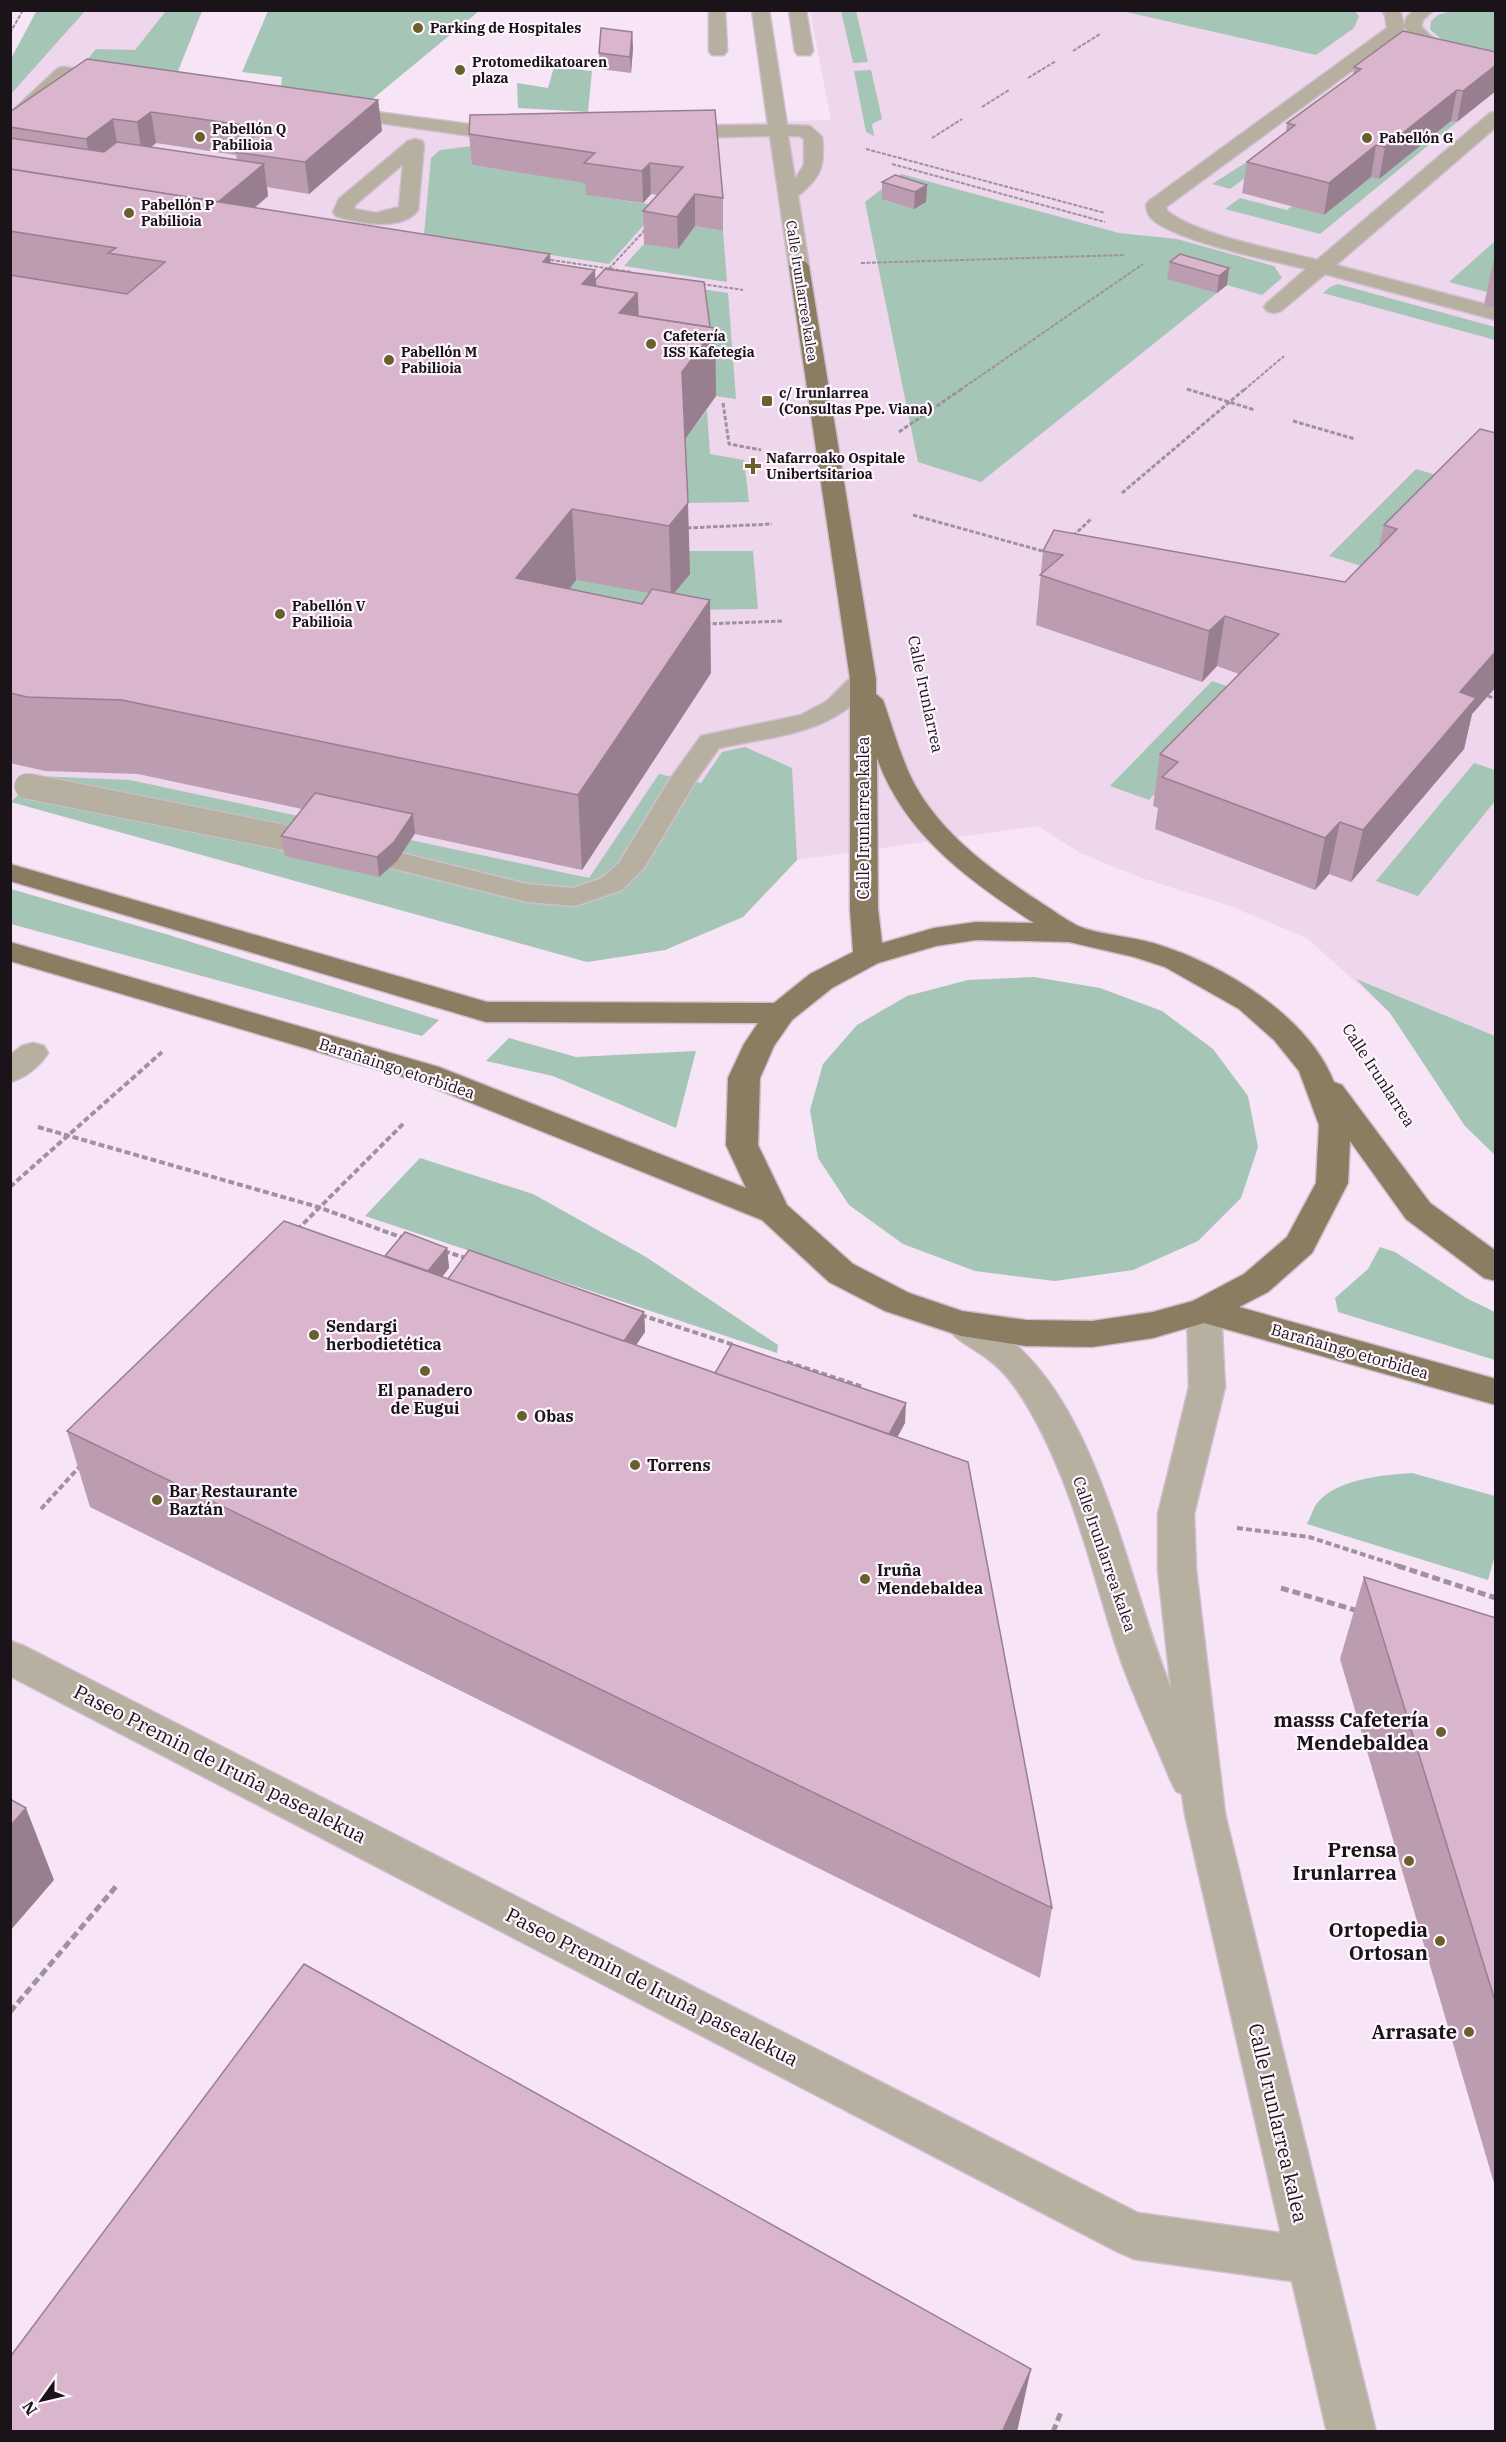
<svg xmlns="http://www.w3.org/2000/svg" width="1506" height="2442" viewBox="0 0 1506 2442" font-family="'IBM Plex Serif',serif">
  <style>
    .built { fill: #eed6ec }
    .green { fill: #a5c5b6 }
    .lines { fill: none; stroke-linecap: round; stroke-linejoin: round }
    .minor-casing { stroke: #cfbfce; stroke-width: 3 }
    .major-casing { stroke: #cfbfce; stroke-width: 3 }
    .path-far3 { stroke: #9f919e; stroke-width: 2; stroke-dasharray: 4 1.5; stroke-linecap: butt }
    .path-far2 { stroke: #9f919e; stroke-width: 3; stroke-dasharray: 4.5 2; stroke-linecap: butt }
    .path-far1 { stroke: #9f919e; stroke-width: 4; stroke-dasharray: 6 3; stroke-linecap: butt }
    .path { stroke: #9f919e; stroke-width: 5; stroke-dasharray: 8 4; stroke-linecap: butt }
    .minor { fill: #b7afa0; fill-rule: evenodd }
    .major { fill: #8b7d61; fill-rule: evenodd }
    .minor-bridge-casing { stroke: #cfbfce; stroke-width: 27; stroke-linecap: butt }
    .minor-bridge { stroke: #b7afa0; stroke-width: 25 }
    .wall { fill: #bb9cb1; fill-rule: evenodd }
    .shaded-wall { fill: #987f90 }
    .building { fill: #d9b5ce; stroke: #987f90; stroke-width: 1.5 }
    .poi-dot { fill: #69602d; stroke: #fdf6fd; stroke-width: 2 }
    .labels { text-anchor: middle; stroke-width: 4.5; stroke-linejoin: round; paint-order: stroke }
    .far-poi-label { font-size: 14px; font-weight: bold; fill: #1a141a; stroke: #fdf6fd; text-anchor: start }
    .far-street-label { font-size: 14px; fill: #1a141a; stroke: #fdf6fd }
    .street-label { font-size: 16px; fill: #1a141a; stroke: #fdf6fd }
    .poi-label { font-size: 16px; font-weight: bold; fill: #1a141a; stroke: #fdf6fd; text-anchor: start }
    .near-poi-label { font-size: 20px; font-weight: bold; fill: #1a141a; stroke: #fdf6fd; text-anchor: end }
    .near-street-label { font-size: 20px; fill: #1a141a; stroke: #fdf6fd }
  </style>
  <rect width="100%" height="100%" fill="#f7e4f6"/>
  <polygon class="built" points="37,11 202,11 174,81 511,130 831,120 810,11 1495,11 1495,1155 1465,1126 1390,1013 1307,938 1230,906 1142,878 1080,853 1038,826 797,860 743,917 665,950 587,962 11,802 10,59"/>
  <g class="green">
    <polygon points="37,10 85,11 11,94 11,59"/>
    <polygon points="166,11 202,11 174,81 87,60 96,49 135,50"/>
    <polygon points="268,11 479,11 370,101 281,88 282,77 242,72"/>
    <polygon points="841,11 856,11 868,62 853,63"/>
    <polygon points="1355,11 1359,16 1354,28 1316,55 1122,11"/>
    <path d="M1451,11H1495V54C1473,49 1446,48 1430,29L1431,21L1438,15Z"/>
    <polygon points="554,67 592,71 588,112 518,108 517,83 548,88"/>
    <polygon points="871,70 882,119 872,124 874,136 866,132 854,71"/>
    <polygon points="1451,121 1457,122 1320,234 1225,209 1240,198 1287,210 1292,206 1324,215 1371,177 1380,178"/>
    <polygon points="1288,136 1300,139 1230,189 1212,184"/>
    <polygon points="472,146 472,165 596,184 587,195 661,206 609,264 424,235 431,158 440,150"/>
    <polygon points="901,174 1119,233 1177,239 1274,266 1282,278 1262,295 1227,285 981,482 918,462 865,202"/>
    <polygon points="695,226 723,231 727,282 624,266 644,244"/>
    <polygon points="1495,241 1494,294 1449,282"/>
    <polygon points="615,276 728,293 736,399 716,396"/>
    <polygon points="1338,284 1495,327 1495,340 1323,293 1330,287"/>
    <polygon points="707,410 710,454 744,460 749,502 686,503 684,441"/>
    <polygon points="1416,469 1460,482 1374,570 1329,556"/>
    <polygon points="689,551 753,551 758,609 607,611 536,631 576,580"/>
    <polygon points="1212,681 1250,694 1149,800 1110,786"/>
    <polygon points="745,747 792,768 797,860 743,917 665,950 587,962 11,802 37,776 130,780 589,878 659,774 701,783 722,752"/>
    <polygon points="1474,763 1495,770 1495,801 1418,896 1376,881"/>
    <polygon points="11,889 169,935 439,1020 422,1036 11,924"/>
    <polygon points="1034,977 1100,988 1162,1011 1213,1049 1248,1096 1258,1147 1241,1198 1198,1241 1133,1270 1055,1281 975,1271 903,1244 849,1205 818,1158 810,1110 823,1064 857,1025 907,996 968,980"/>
    <polygon points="1356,979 1495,1036 1495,1155 1465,1126 1390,1013"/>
    <polygon points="509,1038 576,1057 696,1051 676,1128 553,1076 486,1061"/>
    <polygon points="420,1158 533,1194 646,1257 778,1345 777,1353 365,1216"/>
    <polygon points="1380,1247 1395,1252 1468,1299 1495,1312 1495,1360 1338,1312 1335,1298 1368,1269"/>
    <path d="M1412,1473L1495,1496V1555L1488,1580L1307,1524C1310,1518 1312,1512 1315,1506C1333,1479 1383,1475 1412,1473Z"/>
  </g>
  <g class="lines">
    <g class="minor-casing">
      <g id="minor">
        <polygon points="709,10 725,10 727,51 724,55 712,55 709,51"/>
        <path d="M752,10H769L787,125L810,126L822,137C825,167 821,177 798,196L809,266L806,270H792L789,266L770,136L671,138L664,136L662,132L664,128L671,126L768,125ZM788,136H799L804,139V165L795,179Z"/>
        <polygon points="789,10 806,10 813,51 810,55 798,55 795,51"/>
        <path d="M1381,10H1400L1404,25L1407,17L1414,10H1434L1423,20L1421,26C1438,49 1469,52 1496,55V65C1461,61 1425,57 1404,27L1402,34L1166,207L1167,211C1197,235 1278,250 1317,260L1490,113L1496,112V127L1336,265L1496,307V320L1325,274L1281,311L1274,313L1267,311L1264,307L1267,303L1306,269C1273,261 1171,240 1151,218C1147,214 1147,210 1146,205L1149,201L1387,28L1385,15Z"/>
        <polygon points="64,67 111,74 117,75 120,79 117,83 111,84 68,78 16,127 10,128 10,113 58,68"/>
        <polygon points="337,107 514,130 521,132 523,136 521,140 514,142 331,116 328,112 331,108"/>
        <path d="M415,139L422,141L424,145L418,210C402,232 357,223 336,216L333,212L339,199L408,141ZM403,164L399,207L376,213L354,209L355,205Z"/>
        <path d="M863,671L872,674L876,679C838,734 779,735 719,748L697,779L644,868L622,890L575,906L527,902L387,867L383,861L387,855L397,852L527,884L573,888L602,878L619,863L670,779L701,736L801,715L827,701L854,674Z"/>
        <path d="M33,1043L44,1046L48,1053C40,1066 25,1078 10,1082V1055L22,1046Z"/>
        <path d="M1204,1297L1216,1301L1221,1310L1225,1387L1194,1514L1196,1570L1225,1814L1376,2432H1327L1292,2281L1134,2259L1118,2252L10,1676V1641L24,1646L1138,2213L1281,2233L1185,1814L1182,1794L1176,1791L1170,1779C1153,1737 1133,1696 1118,1652C1094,1579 1077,1502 1042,1433C1030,1409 1014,1380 993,1363C977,1349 954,1341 944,1323L949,1314C969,1308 977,1317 994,1328C1098,1395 1126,1579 1171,1688L1158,1570V1514L1189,1387L1187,1310L1192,1301Z"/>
      </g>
    </g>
    <g class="major-casing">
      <path id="major" d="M799,260L806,262L809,266L876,679V694L883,700C893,728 901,759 915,785C944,837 994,872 1043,904C1054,911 1066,920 1078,926C1099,935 1130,936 1153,943C1220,963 1307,1014 1334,1082L1342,1085L1430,1203L1496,1251V1281L1484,1278L1406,1219L1350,1141L1348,1183L1312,1253L1268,1292L1239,1307L1496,1379V1405L1204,1323L1153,1338L1092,1347L1026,1346L961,1336L885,1311L829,1282L762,1220L417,1081L10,961V942L439,1067L746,1188L726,1145L728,1078L744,1044L758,1023L486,1022L10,881V864L487,1002L774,1003L810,974L853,952L850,909V679L789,266L792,262ZM877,758C904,834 968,880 1034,923L976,922L934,928L882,943L878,909ZM976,940L1069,942L1134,957L1165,967L1239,1009L1274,1040L1299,1071L1319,1125L1316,1183L1287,1237L1244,1274L1193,1301L1153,1312L1092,1321L1026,1320L962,1311L909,1293L853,1264L787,1205L758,1145L760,1078L774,1046L792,1020L832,988L878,963L936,946Z"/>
    </g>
    <g class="path-far3">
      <polyline points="10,33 23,10"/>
      <polyline points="1073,51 1100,34"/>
      <polyline points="1028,78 1056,61"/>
      <polyline points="982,107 1009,90"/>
      <polyline points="932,138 962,119"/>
      <polyline points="866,149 1105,213"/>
      <polyline points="892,164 1105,222"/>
      <polyline points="545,259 632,272"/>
      <polyline points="861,263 1125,255"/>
      <polyline points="605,273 645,230"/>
      <polyline points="702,284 743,290"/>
      <polyline points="1187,389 1189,390"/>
      <polyline points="960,390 1143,264"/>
      <polyline points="1244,390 1284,356"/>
    </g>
    <g class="path-far2">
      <polyline points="1187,389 1255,410"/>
      <polyline points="723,403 729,444 761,450"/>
      <polyline points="1293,421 1355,439"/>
      <polyline points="899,432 963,388"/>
      <polyline points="1122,493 1246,388"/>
      <polyline points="913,515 1046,552"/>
      <polyline points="687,528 772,524"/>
      <polyline points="1073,536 1092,518"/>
      <polyline points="706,624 784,621"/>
      <polyline points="1488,696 1496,699"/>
    </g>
    <g class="path-far1">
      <polyline points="38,1127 318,1207 403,1238"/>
      <polyline points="10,1187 162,1052"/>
      <polyline points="297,1230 404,1123"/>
      <polyline points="444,1251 469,1259"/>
      <polyline points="641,1315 734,1345"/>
      <polyline points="787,1362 863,1387"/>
      <polyline points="41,1509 81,1465"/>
      <polyline points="1237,1528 1309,1537 1402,1567"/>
    </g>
    <g class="path">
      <polyline points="1398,1566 1496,1598"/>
      <polyline points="1281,1588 1358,1611"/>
      <polyline points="10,2012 118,1884"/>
      <polyline points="1053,2432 1061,2412"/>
    </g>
    <use href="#minor" class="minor"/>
    <use href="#major" class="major"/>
    <g class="minor-bridge-casing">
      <polyline id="minor-bridge" points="27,786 297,840"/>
    </g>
    <use href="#minor-bridge" class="minor-bridge"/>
  </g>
  <g class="wall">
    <polygon points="632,32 633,48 631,73 600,69 599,53"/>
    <polygon points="1496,52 1457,122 1451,121 1379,179 1371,177 1324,215 1242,193 1247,162 1286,132 1287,123 1353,75 1354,67"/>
    <path d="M378,100L382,131L309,194L267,187L268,196L255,208L550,254V263L595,270V280L710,327L715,328L716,396L685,439L690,574L674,593L711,673L582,870L415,834L397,861L379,877L285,856L281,836L302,809L138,774L45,771L10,763V112ZM156,143L236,155L237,160L151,147ZM576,580L650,593L642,604L570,589Z"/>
    <polygon points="715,110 723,198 723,231 695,226 678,249 644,244 643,211 657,195 651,194 643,203 586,195 585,183 472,165 469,134"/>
    <polygon points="882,182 927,185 926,202 914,209 882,199"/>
    <polygon points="1496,249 1496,308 1484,305"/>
    <polygon points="1170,262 1229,268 1227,285 1217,293 1167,279"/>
    <polygon points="1496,433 1496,687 1472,714 1464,749 1351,882 1329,874 1315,890 1155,829 1158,808 1153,806 1160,754 1239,674 1217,666 1202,682 1036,625 1043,551 1345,582 1379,547 1384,525"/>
    <polygon points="447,1248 449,1268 442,1277 448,1279 644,1312 645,1332 636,1345 715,1373 905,1423 897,1437 1052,1908 1040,1978 90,1507 67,1431 385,1256"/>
    <polygon points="1364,1577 1496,1618 1496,2190 1340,1659"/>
  </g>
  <g class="shaded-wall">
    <polygon points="632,32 633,48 631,73 630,57"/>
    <polygon points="1496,65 1496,91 1457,122 1463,91"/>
    <polygon points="1457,90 1451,121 1379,179 1385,147"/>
    <polygon points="378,100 382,131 309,194 305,162"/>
    <polygon points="151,112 156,143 142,154 137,122"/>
    <polygon points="113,119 118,150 92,170 86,139"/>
    <polygon points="1376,145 1371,177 1324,215 1329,183"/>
    <polygon points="650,163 651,194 643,203 642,171"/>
    <polygon points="264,164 268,196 192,260 187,228"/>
    <polygon points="927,185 926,202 914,209 915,192"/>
    <polygon points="695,194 695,226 678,249 677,217"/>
    <polygon points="550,254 554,320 543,262"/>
    <polygon points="1229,268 1227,285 1217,293 1219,276"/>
    <polygon points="595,270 598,335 582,284"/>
    <polygon points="637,293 639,360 619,313"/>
    <polygon points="715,328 716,396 684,441 682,372"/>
    <polygon points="688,503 690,574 671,597 669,526"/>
    <polygon points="572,509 576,580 521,650 516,578"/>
    <polygon points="710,600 711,673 582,870 578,795"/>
    <polygon points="1225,616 1217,666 1202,682 1209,631"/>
    <polygon points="1496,651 1496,687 1472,714 1464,749 1351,882 1363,830 1460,692"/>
    <polygon points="413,814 415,833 397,861 379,877 377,857"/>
    <polygon points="1340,822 1329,874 1315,890 1325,838"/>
    <polygon points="447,1248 449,1268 417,1308 414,1288"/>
    <polygon points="644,1312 645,1332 617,1373 616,1352"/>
    <polygon points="906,1403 905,1423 883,1464 884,1443"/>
    <polygon points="26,1808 54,1880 10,1931 10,1826"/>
    <polygon points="1031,2369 1017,2432 1002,2432"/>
  </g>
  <g class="building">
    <polygon points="601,28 632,32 630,57 599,53"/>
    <polygon points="1403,31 1496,52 1496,65 1463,91 1457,90 1385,147 1376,145 1329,183 1247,162 1295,125 1287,123 1361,69 1354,67"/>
    <polygon points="87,59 378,100 305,162 235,152 264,128 151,112 137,122 113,119 86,139 10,127 10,112"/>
    <polygon points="715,110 723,198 695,194 677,217 643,211 683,167 650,163 642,171 584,163 595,153 469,134 470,115"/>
    <polygon points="10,138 104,152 117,142 264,164 218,202 10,169"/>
    <polygon points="10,169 550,254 543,262 595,270 582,284 637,293 619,313 715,328 682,372 688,503 669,526 572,509 516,578 642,604 652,589 710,600 578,795 122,700 27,697 10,693 10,275 127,294 165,262 108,253 116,248 10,231"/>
    <polygon points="895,175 927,185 915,192 882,182"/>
    <polygon points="1180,254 1229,268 1219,276 1170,262"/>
    <polygon points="605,269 704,282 710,327 638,316 637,293 596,286 595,280"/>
    <polygon points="1480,429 1496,433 1496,651 1460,692 1476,698 1363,830 1340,822 1325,838 1162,777 1178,762 1160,754 1279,634 1225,616 1209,631 1040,575 1063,555 1043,551 1054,530 1345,582 1397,529 1384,525"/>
    <polygon points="315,793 413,814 394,842 377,857 281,836"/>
    <polygon points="284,1221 968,1462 1052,1908 67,1431"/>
    <polygon points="405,1232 447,1248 428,1271 385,1256"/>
    <polygon points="469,1250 644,1312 624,1341 448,1279"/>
    <polygon points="732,1344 906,1403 889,1434 715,1373"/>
    <polygon points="1364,1577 1496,1618 1496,2004"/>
    <polygon points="10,1799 26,1808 10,1826"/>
    <polygon points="304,1964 1031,2369 1002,2432 10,2432 10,2357"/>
  </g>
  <g class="poi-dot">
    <circle cx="418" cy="28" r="6"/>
    <circle cx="460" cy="70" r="6"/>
    <circle cx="200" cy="137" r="6"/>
    <circle cx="1367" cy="138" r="6"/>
    <circle cx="129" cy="213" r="6"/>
    <circle cx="651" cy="344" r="6"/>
    <circle cx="389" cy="360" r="6"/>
    <rect x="761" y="395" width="12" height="12" rx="3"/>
    <path d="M750 457h6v6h6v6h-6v6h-6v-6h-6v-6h6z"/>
    <circle cx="280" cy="614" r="6"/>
    <circle cx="314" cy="1335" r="6"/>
    <circle cx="425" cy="1371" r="6"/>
    <circle cx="522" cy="1416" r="6"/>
    <circle cx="635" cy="1465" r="6"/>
    <circle cx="157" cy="1500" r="6"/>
    <circle cx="865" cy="1579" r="6"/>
    <circle cx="1441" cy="1732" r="6"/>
    <circle cx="1409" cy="1861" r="6"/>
    <circle cx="1440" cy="1941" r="6"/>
    <circle cx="1469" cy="2032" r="6"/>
  </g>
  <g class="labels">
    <g class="far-poi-label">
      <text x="430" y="33">Parking de Hospitales</text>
      <text x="472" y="67">Protomedikatoaren<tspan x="472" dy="16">plaza</tspan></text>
      <text x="212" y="134">Pabellón Q<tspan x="212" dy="16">Pabilioia</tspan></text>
      <text x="1379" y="143">Pabellón G</text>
      <text x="141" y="210">Pabellón P<tspan x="141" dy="16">Pabilioia</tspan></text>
      <text x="663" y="341">Cafetería<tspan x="663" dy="16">ISS Kafetegia</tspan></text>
      <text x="401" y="357">Pabellón M<tspan x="401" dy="16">Pabilioia</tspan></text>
      <text x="779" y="398">c/ Irunlarrea<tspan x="779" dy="16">(Consultas Ppe. Viana)</tspan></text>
      <text x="766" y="463">Nafarroako Ospitale<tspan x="766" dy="16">Unibertsitarioa</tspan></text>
      <text x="292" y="611">Pabellón V<tspan x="292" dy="16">Pabilioia</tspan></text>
    </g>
    <g class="far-street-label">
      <text transform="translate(802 291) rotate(81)" y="5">Calle Irunlarrea kalea</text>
    </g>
    <g class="street-label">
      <text transform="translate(926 694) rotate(78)" y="6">Calle Irunlarrea</text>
      <text transform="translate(863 818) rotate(-90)" y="6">Calle Irunlarrea kalea</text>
      <text transform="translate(397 1068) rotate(18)" y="6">Barañaingo etorbidea</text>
      <text transform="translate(1379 1075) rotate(57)" y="6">Calle Irunlarrea</text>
      <text transform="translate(1350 1351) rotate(16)" y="6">Barañaingo etorbidea</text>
      <text transform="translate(1105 1554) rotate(71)" y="6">Calle Irunlarrea kalea</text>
    </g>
    <g class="poi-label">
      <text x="326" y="1332">Sendargi<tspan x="326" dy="18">herbodietética</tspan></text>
      <text x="425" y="1396" text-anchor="middle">El panadero<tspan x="425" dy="18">de Eugui</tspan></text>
      <text x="534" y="1422">Obas</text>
      <text x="647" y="1471">Torrens</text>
      <text x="169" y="1497">Bar Restaurante<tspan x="169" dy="18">Baztán</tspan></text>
      <text x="877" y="1576">Iruña<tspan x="877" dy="18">Mendebaldea</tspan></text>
    </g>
    <g class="near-poi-label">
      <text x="1429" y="1727">masss Cafetería<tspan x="1429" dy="23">Mendebaldea</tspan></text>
      <text x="1397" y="1857">Prensa<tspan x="1397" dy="23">Irunlarrea</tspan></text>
      <text x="1428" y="1937">Ortopedia<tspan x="1428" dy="23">Ortosan</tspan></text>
      <text x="1457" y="2039">Arrasate</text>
    </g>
    <g class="near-street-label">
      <text transform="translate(220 1764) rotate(27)" y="7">Paseo Premin de Iruña pasealekua</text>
      <text transform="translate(652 1987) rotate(27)" y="7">Paseo Premin de Iruña pasealekua</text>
      <text transform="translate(1278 2123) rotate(77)" y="7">Calle Irunlarrea kalea</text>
    </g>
  </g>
  <rect width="1506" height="2442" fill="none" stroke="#1a141a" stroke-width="24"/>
  <g transform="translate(42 2400) rotate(236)" stroke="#fdf6fd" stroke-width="4.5" paint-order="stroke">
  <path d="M0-4.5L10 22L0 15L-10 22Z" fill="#1a141a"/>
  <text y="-9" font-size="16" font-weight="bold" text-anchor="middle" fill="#1a141a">N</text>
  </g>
</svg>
